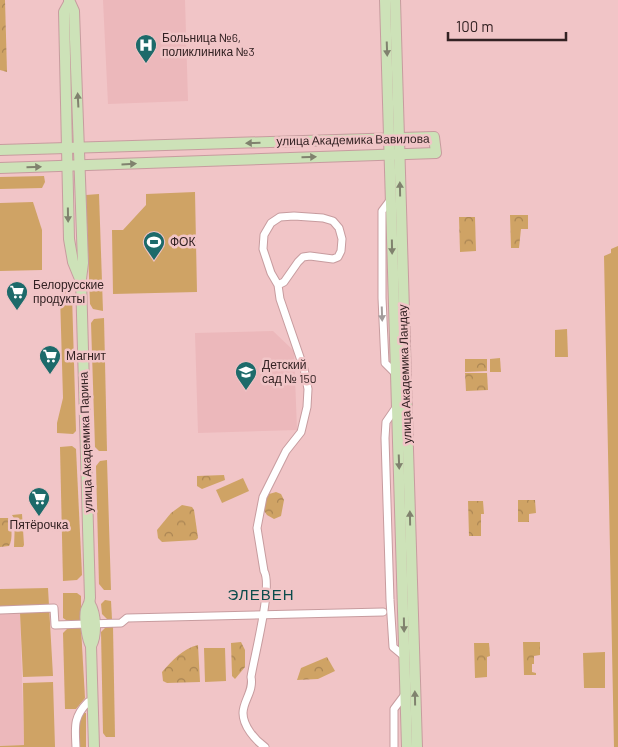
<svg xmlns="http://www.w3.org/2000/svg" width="618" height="747" viewBox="0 0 618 747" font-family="Barlow,sans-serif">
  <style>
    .built { fill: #ecb8bb }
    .grass { fill: #cfa365 }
    .forest { fill: url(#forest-crowns) }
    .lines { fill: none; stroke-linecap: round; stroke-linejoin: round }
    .street-casing { stroke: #c79c9f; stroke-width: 9 }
    .secondary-casing { stroke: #c79c9f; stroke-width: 12 }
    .street { stroke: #fff; stroke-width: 7 }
    .secondary { stroke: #cde2b8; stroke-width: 10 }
    .oneway { fill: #80826e }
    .oneway2 { fill: #a39c9c }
    .labels { text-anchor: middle; stroke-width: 5; stroke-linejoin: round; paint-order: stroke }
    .poi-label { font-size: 12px; fill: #332223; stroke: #f1c5c7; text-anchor: start }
    .street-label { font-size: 12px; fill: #332223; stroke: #f1c5c7 }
    .quarter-label { font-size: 15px; letter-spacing: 1px; fill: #0c4c4c; stroke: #f1c5c7 }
  </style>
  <defs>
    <pattern id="forest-crowns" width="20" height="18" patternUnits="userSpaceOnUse" patternTransform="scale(1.25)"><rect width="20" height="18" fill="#cfa365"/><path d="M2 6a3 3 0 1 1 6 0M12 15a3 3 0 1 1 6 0" fill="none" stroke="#a98453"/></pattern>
  </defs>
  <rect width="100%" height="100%" fill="#f1c5c7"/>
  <g class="built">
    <polygon points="103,0 185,0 188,101 108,104"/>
    <polygon points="273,331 294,351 297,430 198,433 195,333"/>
    <polygon points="0,613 20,613 24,745 0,746"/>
  </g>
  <g class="grass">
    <polygon points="44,176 45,182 42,188 0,189 0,177"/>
    <polygon points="195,192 197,292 113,294 112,230 123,230 146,205 146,194"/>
    <polygon points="99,194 103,311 93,309 90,304 86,195"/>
    <polygon points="33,202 42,230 42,270 0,271 0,203"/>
    <polygon points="618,246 618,747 614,747 604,256 611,253 611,249"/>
    <polygon points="69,291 72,295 76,431 73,434 57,433 57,423 63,398 60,295 61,292"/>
    <polygon points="104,318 107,451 99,451 95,447 91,323 94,319"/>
    <polygon points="567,329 568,357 555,357 555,330"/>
    <polygon points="72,446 76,449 82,575 77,580 63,581 60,447"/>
    <polygon points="107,460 111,590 104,590 99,584 96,466 100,461"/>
    <polygon points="243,478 249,491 222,503 216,490"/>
    <polygon points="22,514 24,545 23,547 14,547 15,520 12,515"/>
    <polygon points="48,588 53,676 23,677 20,613 0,613 0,589"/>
    <polygon points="63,593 77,593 81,596 81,620 66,620 63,618"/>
    <polygon points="105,600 111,601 112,619 107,619 102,614 101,604"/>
    <polygon points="107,626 113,626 115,737 106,737 103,733 101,632"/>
    <polygon points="68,628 81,628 85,698 76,709 65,709 63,633"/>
    <polygon points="204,648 225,648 226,681 205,682"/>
    <polygon points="605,652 605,688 584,688 583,653"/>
    <polygon points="53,682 55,747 0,747 0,746 24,745 23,683"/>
    <polygon points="83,713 86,713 86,747 79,747 78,723"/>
  </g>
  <g class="forest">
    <polygon points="0,0 5,0 7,72 0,70"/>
    <polygon points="510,215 528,215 528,229 521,229 519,248 511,248"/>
    <polygon points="459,217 475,217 476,251 460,252"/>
    <polygon points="500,358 501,372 490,372 490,359"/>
    <polygon points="465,359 487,359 487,371 465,372"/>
    <polygon points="465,373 487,373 488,390 466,391"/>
    <polygon points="224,475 225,480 202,489 197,486 197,476"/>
    <polygon points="276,492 281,494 284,500 281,516 274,519 267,515 263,509 265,501 269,494"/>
    <polygon points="518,500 535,500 536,513 529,514 529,522 518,522"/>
    <polygon points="468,501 483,501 484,514 481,514 481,536 469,536"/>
    <polygon points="182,505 192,507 194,510 198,538 196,540 162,542 158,538 157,530 171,513"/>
    <path d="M0,518H8C12,524 13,540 9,546L0,547Z"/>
    <polygon points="241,642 245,650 245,667 235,679 232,676 231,643"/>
    <polygon points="523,642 540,642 540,655 534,656 534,664 532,664 532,672 536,673 536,675 524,675"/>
    <polygon points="474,643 489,643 490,656 487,657 487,677 475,678"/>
    <path d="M198,645L200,682L167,683L163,681L162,672C173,660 182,649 198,645Z"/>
    <polygon points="327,657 335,671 318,679 297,680 301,668"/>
  </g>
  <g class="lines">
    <g class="street-casing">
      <g id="street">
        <polyline points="391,199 382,211 382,298 385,363 396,374"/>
        <polyline points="397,406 386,422 385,438 390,600 393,647 405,657"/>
        <polyline points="0,610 54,608 55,625 121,623 127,618 383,612"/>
        <path d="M76,747C75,727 73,717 88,702L93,701"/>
        <path d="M265,747C255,740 243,726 243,713C243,701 254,691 251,677C254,657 273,586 264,571L257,528L263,497L286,451L301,432L307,407L308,389L304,369L280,299L278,285L271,273L263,249L264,235L271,223L280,217L294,216L323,218L333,221L339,228L342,239L341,251L338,257L333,259L310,256L303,257L298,262L284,282L278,285"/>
        <polyline points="394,747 394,709 406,693"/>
      </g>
    </g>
    <g class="secondary-casing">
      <g id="secondary">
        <path d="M69,0L74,11L83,263L81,279L90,598C90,603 88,605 86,610C84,618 87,639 91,646"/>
        <polyline points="385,0 407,747"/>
        <path d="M395,0C401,249 410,498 417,747"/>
        <polyline points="69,3 64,12 69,239 73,262 80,279"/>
        <polyline points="0,150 434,137 436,153 0,168"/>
        <path d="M90,604C96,614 97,635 91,646L94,747"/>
      </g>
    </g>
    <use href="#street" class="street"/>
    <use href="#secondary" class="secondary"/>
  </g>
  <defs><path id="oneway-solid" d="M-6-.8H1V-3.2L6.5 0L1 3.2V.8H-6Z" transform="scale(1.25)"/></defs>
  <g class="oneway">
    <use href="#oneway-solid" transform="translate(387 49) rotate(88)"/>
    <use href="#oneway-solid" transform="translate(78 100) rotate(-93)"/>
    <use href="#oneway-solid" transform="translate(253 143) rotate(178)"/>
    <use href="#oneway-solid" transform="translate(309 157) rotate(-2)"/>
    <use href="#oneway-solid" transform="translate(129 164) rotate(-3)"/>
    <use href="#oneway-solid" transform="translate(34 167) rotate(-2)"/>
    <use href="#oneway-solid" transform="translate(400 189) rotate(-91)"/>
    <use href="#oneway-solid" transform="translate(68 215) rotate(89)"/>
    <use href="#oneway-solid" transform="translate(392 247) rotate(89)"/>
    <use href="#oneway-solid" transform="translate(399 462) rotate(88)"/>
    <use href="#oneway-solid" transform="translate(410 518) rotate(-91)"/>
    <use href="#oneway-solid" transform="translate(404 625) rotate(89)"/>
    <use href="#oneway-solid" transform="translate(415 698) rotate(-91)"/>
  </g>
  <use class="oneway2" href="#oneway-solid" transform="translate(382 314) rotate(88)"/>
  <defs>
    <g id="hospital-pin" transform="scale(1.125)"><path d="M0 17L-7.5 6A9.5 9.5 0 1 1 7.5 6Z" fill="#1d6a6a" stroke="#f1c5c7"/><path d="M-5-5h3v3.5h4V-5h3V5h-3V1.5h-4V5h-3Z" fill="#fff"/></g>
    <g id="stadium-pin" transform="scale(1.125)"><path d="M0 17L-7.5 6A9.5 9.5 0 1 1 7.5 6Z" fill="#1d6a6a" stroke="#f1c5c7"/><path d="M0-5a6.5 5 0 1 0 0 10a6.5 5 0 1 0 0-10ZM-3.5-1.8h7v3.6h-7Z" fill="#fff"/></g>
    <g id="supermarket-pin" transform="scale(1.125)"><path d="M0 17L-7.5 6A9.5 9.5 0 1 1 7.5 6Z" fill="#1d6a6a" stroke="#f1c5c7"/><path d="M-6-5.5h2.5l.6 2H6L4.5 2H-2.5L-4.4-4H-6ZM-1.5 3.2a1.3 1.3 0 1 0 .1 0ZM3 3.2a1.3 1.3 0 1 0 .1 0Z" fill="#fff"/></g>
    <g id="school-pin" transform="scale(1.125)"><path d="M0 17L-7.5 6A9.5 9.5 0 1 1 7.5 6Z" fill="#1d6a6a" stroke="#f1c5c7"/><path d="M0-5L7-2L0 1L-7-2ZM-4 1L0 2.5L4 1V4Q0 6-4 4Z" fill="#fff"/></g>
  </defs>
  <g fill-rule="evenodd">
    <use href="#hospital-pin" x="146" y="45"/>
    <use href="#stadium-pin" x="154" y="242"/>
    <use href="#supermarket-pin" x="17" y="292"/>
    <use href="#supermarket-pin" x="50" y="356"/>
    <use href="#school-pin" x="246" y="372"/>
    <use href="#supermarket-pin" x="39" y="498"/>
  </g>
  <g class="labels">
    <g class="poi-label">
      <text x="162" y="42">Больница №6,<tspan x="162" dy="14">поликлиника №3</tspan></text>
      <text x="170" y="246">ФОК</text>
      <text x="33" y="289">Белорусские<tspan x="33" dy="14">продукты</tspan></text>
      <text x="66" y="360">Магнит</text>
      <text x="262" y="369">Детский<tspan x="262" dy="14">сад № 150</tspan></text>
      <text x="39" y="529" text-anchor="middle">Пятёрочка</text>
    </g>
    <g class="street-label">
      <text transform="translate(353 140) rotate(-1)" y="4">улица Академика Вавилова</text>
      <text transform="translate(405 374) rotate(-92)" y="4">улица Академика Ландау</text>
      <text transform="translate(86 442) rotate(-92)" y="4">улица Академика Парина</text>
    </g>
    <g class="quarter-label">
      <text x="261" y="600">ЭЛЕВЕН</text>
    </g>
  </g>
  <path d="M448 32v8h118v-8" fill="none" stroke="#332223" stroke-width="2.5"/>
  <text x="456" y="32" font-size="15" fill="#332223" stroke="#f1c5c7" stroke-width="4" paint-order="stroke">100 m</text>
</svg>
